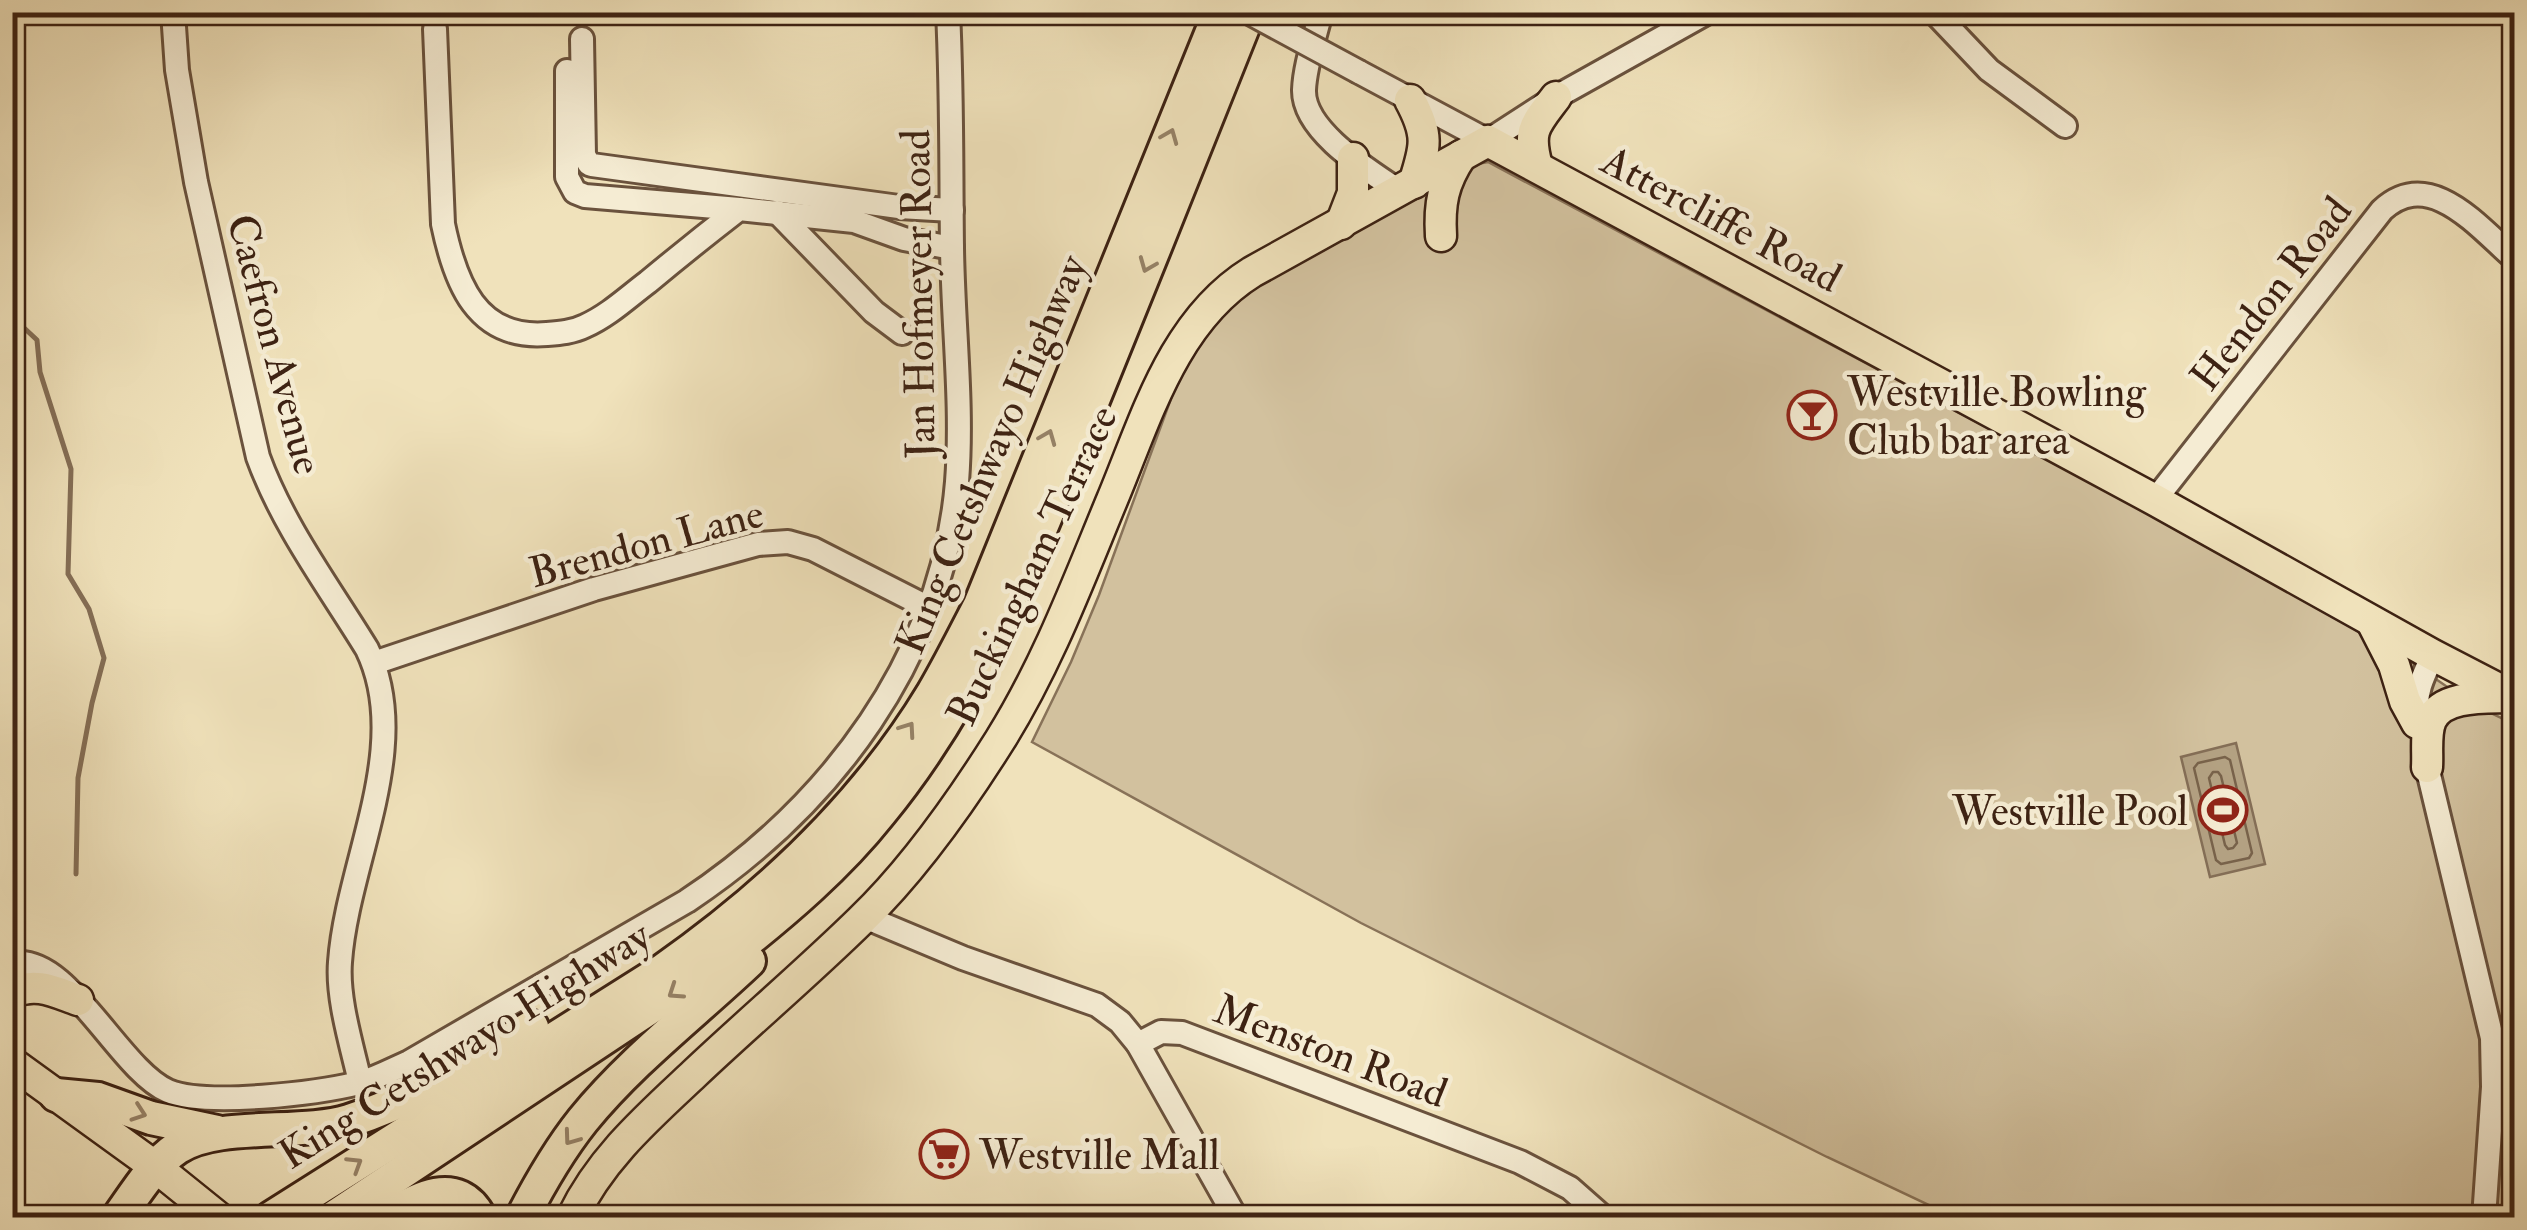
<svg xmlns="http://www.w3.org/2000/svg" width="2527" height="1230" viewBox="0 0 2527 1230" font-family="'IM FELL Double Pica',serif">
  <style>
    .green { fill: #d2c19e; stroke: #887258; stroke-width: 2.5 }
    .water { fill: #b3a182; stroke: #846e56; stroke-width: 2.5 }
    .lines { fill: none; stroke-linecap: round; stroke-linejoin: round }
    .shore { stroke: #78624a; stroke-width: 2.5 }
    .stream { stroke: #846e56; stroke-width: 5 }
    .minor-casing { stroke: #6a523d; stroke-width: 28 }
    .major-casing { stroke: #3d2213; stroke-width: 35 }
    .highway-casing { stroke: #3d2213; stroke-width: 38 }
    .minor { stroke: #f5ecd3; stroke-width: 22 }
    .major { stroke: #f0e2bb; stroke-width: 30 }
    .highway { stroke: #f0e2bb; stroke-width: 32 }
    .minor-bridge-casing { stroke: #6a523d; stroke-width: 28; stroke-linecap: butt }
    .minor-bridge { stroke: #f5ecd3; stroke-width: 22 }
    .oneway { stroke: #968267 }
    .labels { text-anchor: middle; stroke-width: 9; stroke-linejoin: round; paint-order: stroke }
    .street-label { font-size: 42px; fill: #3d2213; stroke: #f5ecd3 }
    .poi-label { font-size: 42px; fill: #3d2213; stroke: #f5ecd3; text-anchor: start }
  </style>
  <rect width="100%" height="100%" fill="#f0e2bb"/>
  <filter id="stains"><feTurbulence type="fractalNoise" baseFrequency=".002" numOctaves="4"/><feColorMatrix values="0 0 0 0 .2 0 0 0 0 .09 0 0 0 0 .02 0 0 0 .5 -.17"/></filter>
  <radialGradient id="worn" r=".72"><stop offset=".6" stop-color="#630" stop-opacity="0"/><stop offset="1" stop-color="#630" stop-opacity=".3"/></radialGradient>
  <polygon class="green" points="1488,162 2356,624 2472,704 2514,724 2514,1217 1954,1217 1827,1157 1361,923 1032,742 1071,662 1099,595 1176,385 1202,336 1234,299 1472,165"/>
  <polygon class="water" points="2236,743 2265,864 2210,877 2181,757"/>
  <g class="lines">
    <g class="shore">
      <polygon points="2225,757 2230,760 2252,853 2249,858 2221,864 2216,860 2194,768 2198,763"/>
      <polygon points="2213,772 2218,772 2221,776 2237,843 2233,848 2228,849 2225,845 2209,778"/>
    </g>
    <polyline class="stream" points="12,325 22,326 37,340 40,372 71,469 68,574 89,609 104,658 92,703 78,778 76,874"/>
    <g class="minor-casing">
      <g id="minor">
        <path d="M173,12L177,70L196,182L258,457C283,526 329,587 367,649C414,746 347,862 340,962C337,999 352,1046 360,1082"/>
        <path d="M1321,12C1315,37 1305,65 1304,90C1303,131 1368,170 1399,191"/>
        <polyline points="1934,12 1989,70 2065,126"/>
        <path d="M435,29L443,224C455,282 476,340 547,334C560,333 573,332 585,326C608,316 628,297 648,282C678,257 708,233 739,209L854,221L904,239L952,248"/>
        <polyline points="582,39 584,155 589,164 592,165 899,207 952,210"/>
        <polyline points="567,71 567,177 575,192 585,196 739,209"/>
        <polyline points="1359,72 1488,141 1556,97 1708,12"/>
        <polyline points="777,212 874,312 902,333"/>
        <path d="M2155,500L2382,210C2430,166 2478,227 2514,258"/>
        <polyline points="374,663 594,589 758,544 788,542 813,549 929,608"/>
        <path d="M2417,718C2415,692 2422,678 2433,655"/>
        <polyline points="2424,754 2492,1038 2493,1087 2484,1218"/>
        <polyline points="865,917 963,958 1097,1005 1120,1022 1138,1044 1161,1032 1182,1033 1520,1162 1570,1188 1604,1218"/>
        <path d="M12,964C66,951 119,1070 168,1091C207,1107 318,1093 359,1083C377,1078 393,1069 409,1062L687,901C831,805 942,659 957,482C963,404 953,326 952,248C951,169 952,91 948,12"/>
        <polyline points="1138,1044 1236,1218"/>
      </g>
    </g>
    <g class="major-casing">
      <g id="major">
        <path d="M1410,100C1429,135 1426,146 1414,183"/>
        <path d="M1537,166C1527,130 1535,125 1556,97"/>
        <polyline points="1341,224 1353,193 1353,158"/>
        <path d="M1441,236C1439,204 1443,183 1461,156"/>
        <polyline points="2372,622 2394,665 2405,701 2417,723"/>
        <path d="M2427,767C2428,753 2425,733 2431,720C2443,694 2488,698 2511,697"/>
        <path d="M12,993C36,981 55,992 78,1000"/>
        <polyline points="12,1063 157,1168 219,1218"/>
        <path d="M572,1218C600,1159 647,1118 694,1074C749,1022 807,973 861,920C913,870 961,802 1000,740C1047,665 1078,582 1112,500C1146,419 1173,321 1252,272L1488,141L2155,500L2433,655L2514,697"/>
      </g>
    </g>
    <g class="highway-casing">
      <g id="highway">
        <polyline points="56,1095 98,1099 151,1118 217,1132"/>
        <path d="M118,1218C135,1194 153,1164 177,1148C217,1121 301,1136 349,1121C415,1100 473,1062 532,1027"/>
        <path d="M271,1218L662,971C769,896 865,806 933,693C950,664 965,634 980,605L1220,12"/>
        <path d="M333,1218L732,953C785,911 838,866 880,813C979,693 1033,548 1091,405C1144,274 1197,144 1249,12"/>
        <path d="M386,1218C416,1199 458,1175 480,1218"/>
        <path d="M522,1218C540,1183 559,1150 583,1120C631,1061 694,1013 749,961"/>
      </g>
    </g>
    <use href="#minor" class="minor"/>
    <use href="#major" class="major"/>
    <use href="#highway" class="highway"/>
    <g class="minor-bridge-casing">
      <polyline id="minor-bridge" points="1248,12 1359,72"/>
    </g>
    <use href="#minor-bridge" class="minor-bridge"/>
  </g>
  <defs><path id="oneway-chevron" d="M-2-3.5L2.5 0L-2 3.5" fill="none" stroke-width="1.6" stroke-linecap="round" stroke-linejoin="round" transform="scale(2.5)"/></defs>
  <g class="oneway">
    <use href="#oneway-chevron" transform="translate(1170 136) rotate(-68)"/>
    <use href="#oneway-chevron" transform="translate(1147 265) rotate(112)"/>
    <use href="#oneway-chevron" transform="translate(1048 437) rotate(-68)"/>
    <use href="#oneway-chevron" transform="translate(908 729) rotate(-55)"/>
    <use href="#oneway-chevron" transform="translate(675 992) rotate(146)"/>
    <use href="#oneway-chevron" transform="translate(139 1113) rotate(19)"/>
    <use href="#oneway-chevron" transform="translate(571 1138) rotate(126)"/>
    <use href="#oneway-chevron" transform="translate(355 1164) rotate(-32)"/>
  </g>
  <defs>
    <g id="bar-ring" transform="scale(2.5)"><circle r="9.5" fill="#f5ecd3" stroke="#8f2418" stroke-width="1.5"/><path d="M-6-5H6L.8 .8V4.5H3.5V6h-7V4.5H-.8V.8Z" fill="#8f2418"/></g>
    <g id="stadium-ring" transform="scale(2.5)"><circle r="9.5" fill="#f5ecd3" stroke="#8f2418" stroke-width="1.5"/><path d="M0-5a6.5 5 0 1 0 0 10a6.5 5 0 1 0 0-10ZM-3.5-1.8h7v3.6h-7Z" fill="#8f2418"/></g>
    <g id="supermarket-ring" transform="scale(2.5)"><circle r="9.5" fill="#f5ecd3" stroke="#8f2418" stroke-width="1.5"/><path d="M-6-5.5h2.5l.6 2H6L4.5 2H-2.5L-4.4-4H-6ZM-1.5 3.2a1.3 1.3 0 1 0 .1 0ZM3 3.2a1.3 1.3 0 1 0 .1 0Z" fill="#8f2418"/></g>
  </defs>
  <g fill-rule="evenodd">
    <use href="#bar-ring" x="1812" y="415"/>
    <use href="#stadium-ring" x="2223" y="810"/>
    <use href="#supermarket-ring" x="944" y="1154"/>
  </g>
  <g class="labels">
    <g class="street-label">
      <text transform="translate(1722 218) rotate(28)" y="15">Attercliffe Road</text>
      <text transform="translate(2270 293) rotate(-52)" y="15">Hendon Road</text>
      <text transform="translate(917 294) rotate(-91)" y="15">Jan Hofmeyer Road</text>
      <text transform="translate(276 344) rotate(75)" y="15">Caefron Avenue</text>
      <text transform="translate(990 454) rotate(-67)" y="15">King Cetshwayo Highway</text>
      <text transform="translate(646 542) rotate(-15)" y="15">Brendon Lane</text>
      <text transform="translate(1031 565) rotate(-65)" y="15">Buckingham Terrace</text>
      <text transform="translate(464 1044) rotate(-32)" y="15">King Cetshwayo Highway</text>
      <text transform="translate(1331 1050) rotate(21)" y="15">Menston Road</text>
    </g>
    <g class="poi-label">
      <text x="1847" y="406">Westville Bowling<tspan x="1847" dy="48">Club bar area</tspan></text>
      <text x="2188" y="825" text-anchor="end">Westville Pool</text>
      <text x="979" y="1169">Westville Mall</text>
    </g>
  </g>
  <rect width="2527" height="1230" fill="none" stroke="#f0e2bb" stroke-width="50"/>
  <rect x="15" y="15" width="2497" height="1200" fill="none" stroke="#3d2213" stroke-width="5"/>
  <rect x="25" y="25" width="2477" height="1180" fill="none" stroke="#3d2213" stroke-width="2.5"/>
  <rect width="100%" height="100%" filter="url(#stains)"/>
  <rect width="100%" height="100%" fill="url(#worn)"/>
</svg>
